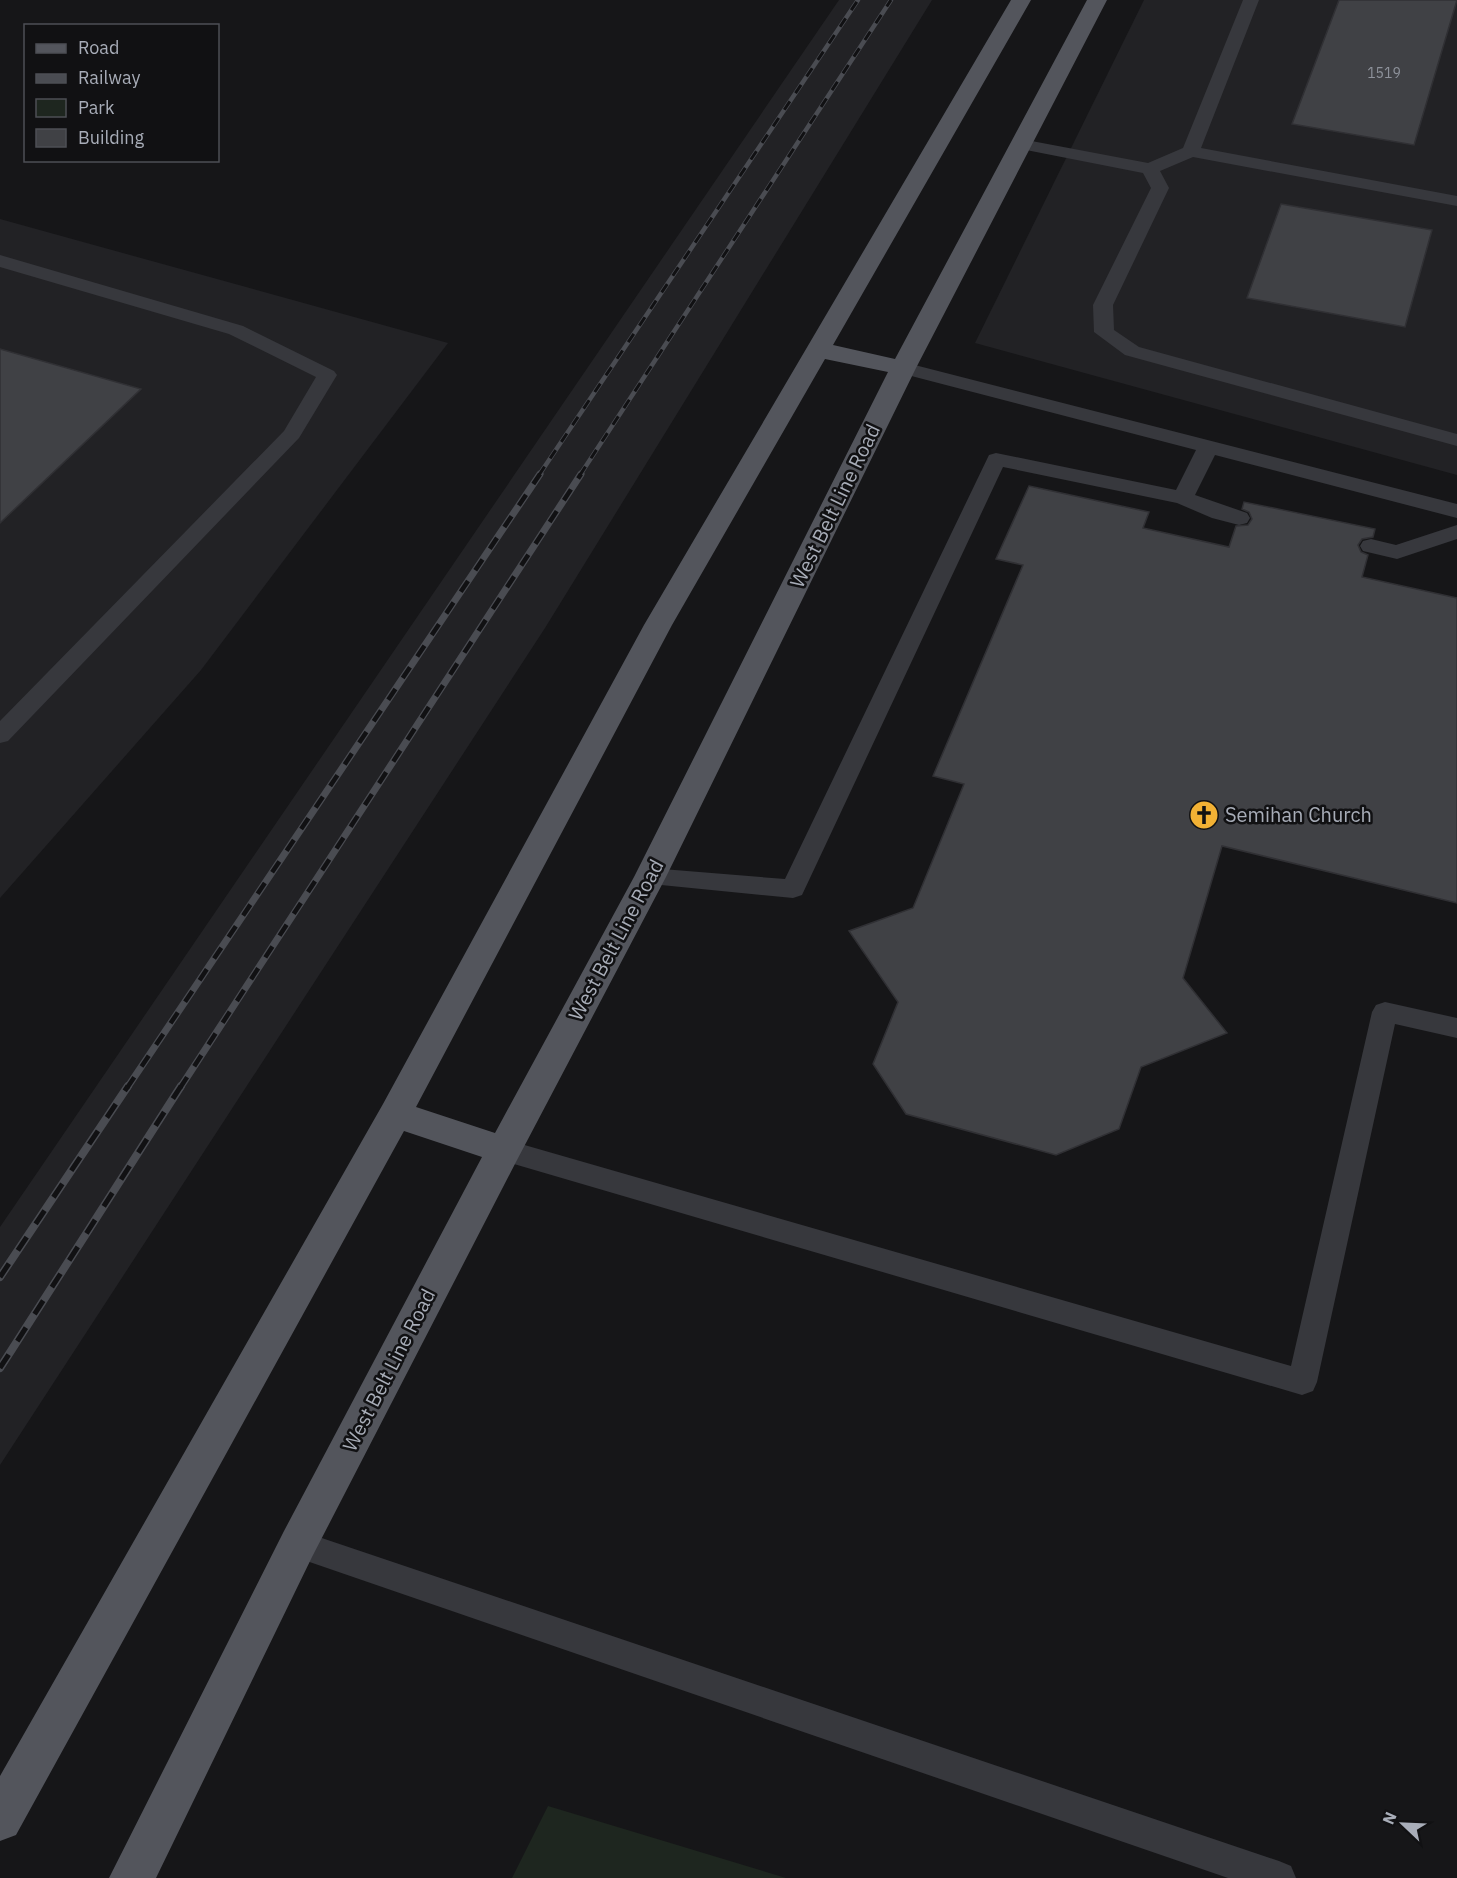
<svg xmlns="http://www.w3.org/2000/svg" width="1457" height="1878" viewBox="0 0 1457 1878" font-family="'IBM Plex Sans',sans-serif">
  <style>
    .built { fill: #222225 }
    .green { fill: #1e261f }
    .building { fill: #404145; stroke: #303034; stroke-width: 1.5 }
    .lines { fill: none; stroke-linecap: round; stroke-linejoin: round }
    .service { fill: #37383d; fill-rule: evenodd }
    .primary { fill: #53555c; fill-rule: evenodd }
    .rail-far2-casing { stroke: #4a4c52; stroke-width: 4.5 }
    .rail-far1-casing { stroke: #4a4c52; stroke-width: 7 }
    .rail-casing { stroke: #4a4c52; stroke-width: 8 }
    .rail-far2 { stroke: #111113; stroke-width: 3; stroke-dasharray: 10; stroke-linecap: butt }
    .rail-far1 { stroke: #111113; stroke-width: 4.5; stroke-dasharray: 13; stroke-linecap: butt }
    .rail { stroke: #111113; stroke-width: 5; stroke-dasharray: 16; stroke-linecap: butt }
    .labels { text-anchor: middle; stroke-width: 5; stroke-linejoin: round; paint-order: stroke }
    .far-number-label { font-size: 14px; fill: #8e929b }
    .street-label { font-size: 20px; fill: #a8adb8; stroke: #111113 }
    .poi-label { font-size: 20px; fill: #a8adb8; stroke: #111113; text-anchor: start }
  </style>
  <rect width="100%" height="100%" fill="#161618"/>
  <g class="built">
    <polygon points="839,0 932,0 545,628 0,1465 0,1227"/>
    <polygon points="1144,0 1457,0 1457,475 975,343"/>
    <polygon points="0,219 448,343 201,670 0,898"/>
  </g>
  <polygon class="green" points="548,1806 786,1878 512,1878"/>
  <g class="building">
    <polygon points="1339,0 1457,0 1414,145 1292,124"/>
    <polygon points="1281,204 1432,230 1405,327 1247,298"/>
    <polygon points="0,349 141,389 0,523"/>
    <polygon points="1029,486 1149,512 1143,528 1229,547 1236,526 1248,525 1252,519 1249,512 1242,509 1244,502 1375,529 1373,537 1362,539 1358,545 1361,552 1368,555 1362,577 1457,598 1457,903 1222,846 1183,978 1227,1033 1141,1067 1119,1129 1056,1155 906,1114 873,1064 898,1002 849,931 913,908 964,784 933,776 1023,565 996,559"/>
  </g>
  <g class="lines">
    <g class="service">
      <polygon points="1243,0 1259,0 1201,148 1457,196 1457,206 1193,157 1160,171 1169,188 1113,305 1114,330 1139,347 1457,434 1457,446 1125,355 1094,332 1093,305 1151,188 1143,173 1021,149 1015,148 1012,144 1015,140 1021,139 1148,163 1183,148"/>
      <polygon points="0,255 243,326 334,371 337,375 299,438 8,741 0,743 0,721 284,431 316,377 229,334 0,267"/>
      <polygon points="903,362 1457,504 1457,518 1215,455 1195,495 1247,513 1250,518 1247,523 1239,525 1212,518 1177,503 1003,467 802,895 793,898 641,883 638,877 641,871 650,868 785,879 989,455 996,453 1176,490 1196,450 896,372 893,368 896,364"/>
      <polygon points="1457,525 1457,539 1397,559 1363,551 1360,546 1363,541 1371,539 1396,545"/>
      <polygon points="1385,1002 1457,1018 1457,1038 1395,1024 1317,1382 1313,1391 1302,1395 504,1161 494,1158 490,1150 494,1142 504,1139 1291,1366 1372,1012 1376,1005"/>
      <polygon points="298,1530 1279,1861 1291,1866 1296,1878 1228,1878 298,1558 287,1554 282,1544 287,1534"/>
    </g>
    <path class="primary" d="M1011,0H1031L833,345L895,359L1087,0H1107L916,368L666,877L517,1160L312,1557L156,1878H109L284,1531L482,1157L404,1131L16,1835L0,1841V1776L383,1104L644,625ZM825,359L888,372L634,877L495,1133L416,1107L672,625Z"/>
    <g class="rail-far2-casing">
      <g id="rail-far2">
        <polyline points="539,475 858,0"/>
        <polyline points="580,475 891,0"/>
      </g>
    </g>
    <g class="rail-far1-casing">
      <g id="rail-far1">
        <polyline points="127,1088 540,474"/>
        <polyline points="180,1088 581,474"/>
      </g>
    </g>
    <g class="rail-casing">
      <g id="rail">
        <polyline points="0,1277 128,1086"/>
        <polyline points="0,1368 181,1086"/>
      </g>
    </g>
    <use href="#rail-far2" class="rail-far2"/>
    <use href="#rail-far1" class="rail-far1"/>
    <use href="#rail" class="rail"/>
  </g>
  <defs>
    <g id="church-disc" transform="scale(1.5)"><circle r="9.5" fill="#f2b134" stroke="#111113"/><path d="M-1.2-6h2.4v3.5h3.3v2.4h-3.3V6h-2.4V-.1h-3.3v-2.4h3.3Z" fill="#111"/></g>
  </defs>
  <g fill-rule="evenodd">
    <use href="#church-disc" x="1204" y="815"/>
  </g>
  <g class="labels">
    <g class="far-number-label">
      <text x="1384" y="78">1519</text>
    </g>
    <g class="street-label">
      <text transform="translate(835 506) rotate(-64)" y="7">West Belt Line Road</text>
      <text transform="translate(616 940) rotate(-62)" y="7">West Belt Line Road</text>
      <text transform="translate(389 1370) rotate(-63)" y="7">West Belt Line Road</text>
    </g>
    <g class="poi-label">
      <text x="1225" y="822">Semihan Church</text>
    </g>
  </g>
  <rect x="24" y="24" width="195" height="138" fill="#111113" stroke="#4d4f55" stroke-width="1.5"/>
  <rect x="36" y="44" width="30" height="9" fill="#53555c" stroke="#4d4f55" stroke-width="1.5"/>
  <text x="78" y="54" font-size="18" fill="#a8adb8">Road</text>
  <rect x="36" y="74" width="30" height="9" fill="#4a4c52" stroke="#4d4f55" stroke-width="1.5"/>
  <text x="78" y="84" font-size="18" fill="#a8adb8">Railway</text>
  <rect x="36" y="99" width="30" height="18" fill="#1e261f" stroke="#4d4f55" stroke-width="1.5"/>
  <text x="78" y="114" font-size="18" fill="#a8adb8">Park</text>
  <rect x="36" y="129" width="30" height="18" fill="#404145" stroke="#4d4f55" stroke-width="1.5"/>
  <text x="78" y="144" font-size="18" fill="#a8adb8">Building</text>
  <g transform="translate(1403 1824) rotate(293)" stroke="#111113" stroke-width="4.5" paint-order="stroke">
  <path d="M0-4.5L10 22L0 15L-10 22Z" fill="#a8adb8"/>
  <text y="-9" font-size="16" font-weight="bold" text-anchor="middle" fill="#a8adb8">N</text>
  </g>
</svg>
